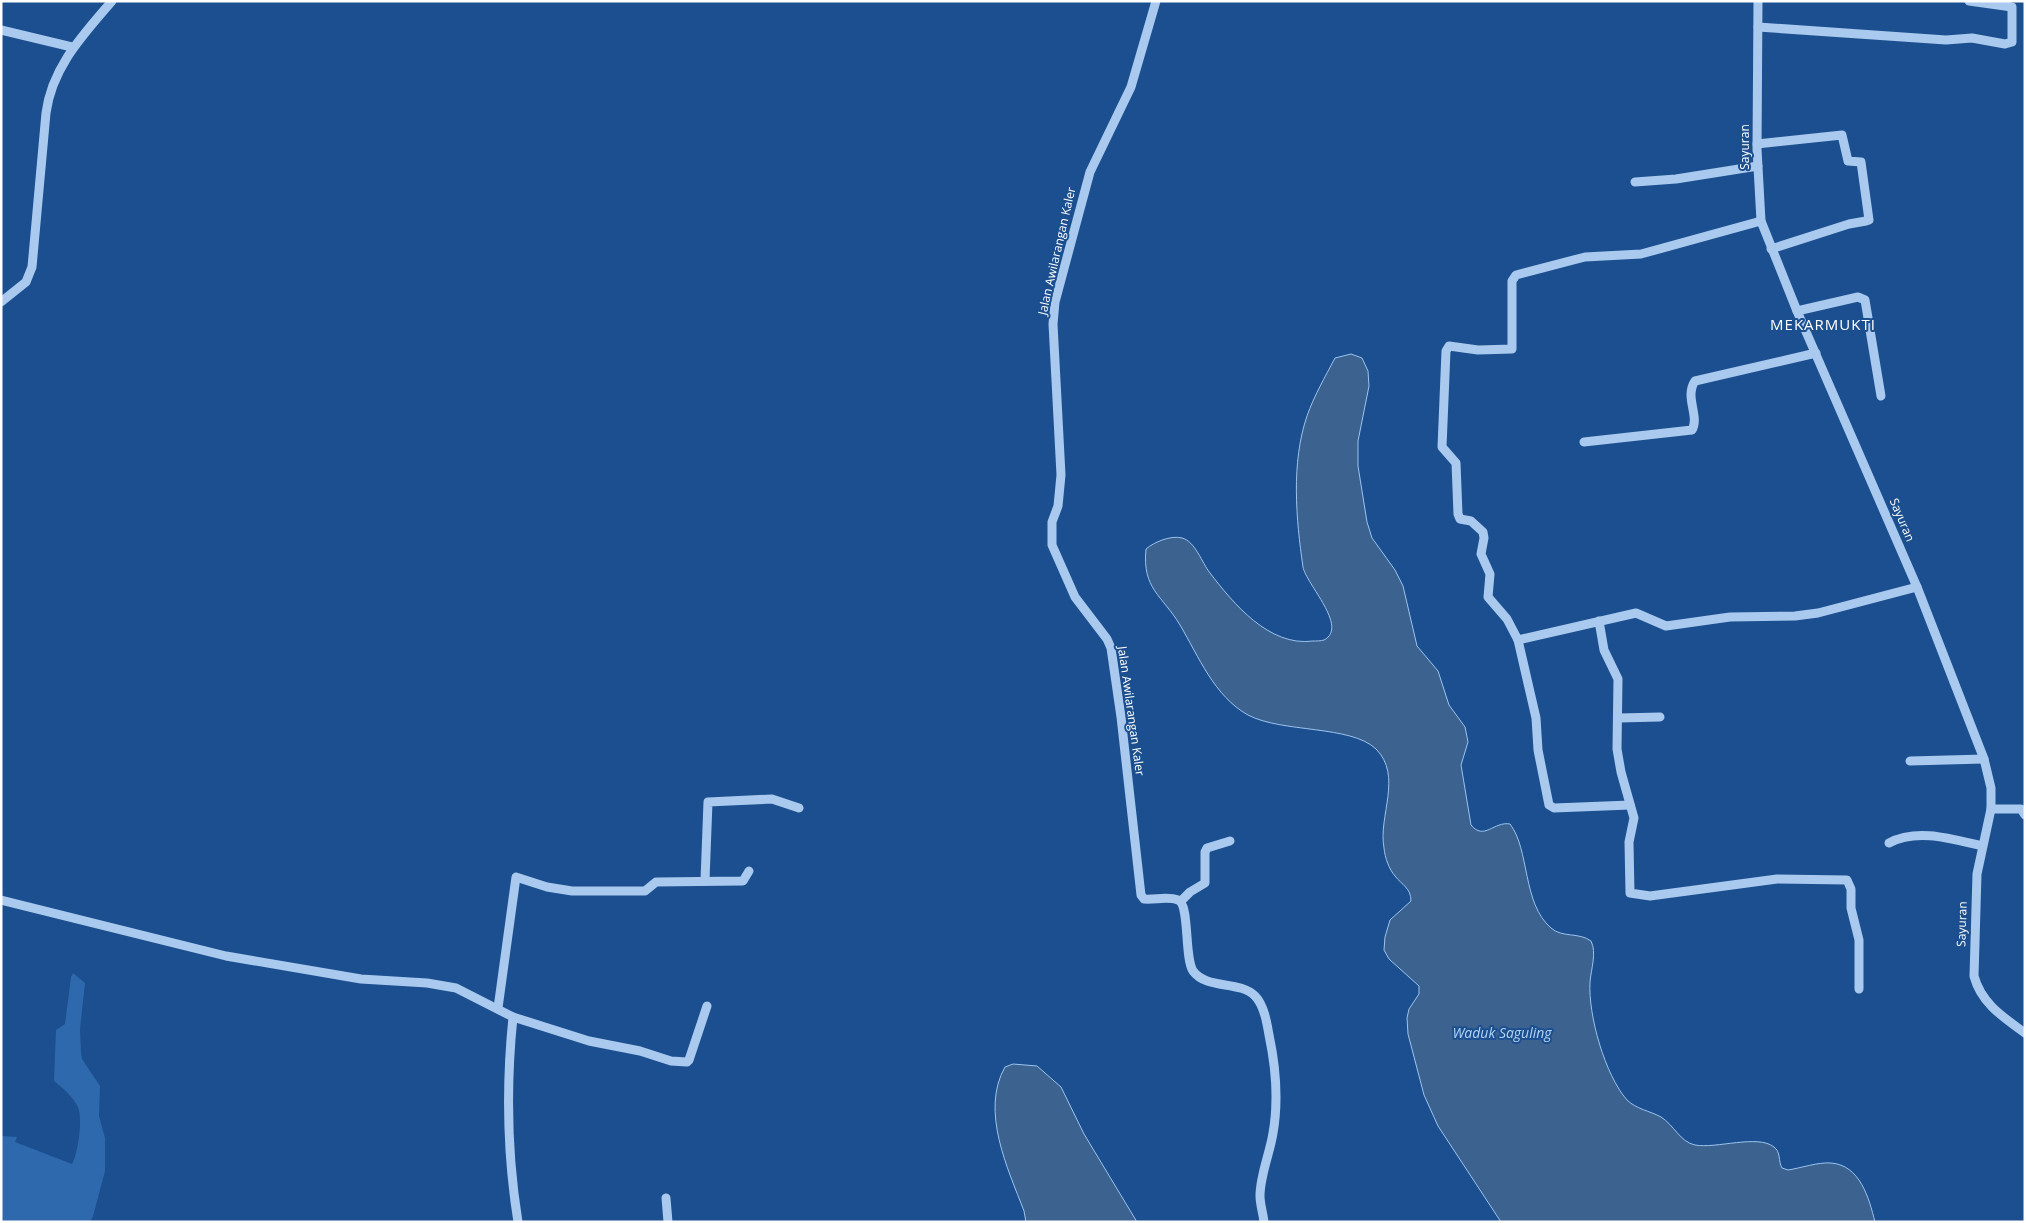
<svg xmlns="http://www.w3.org/2000/svg" width="2026" height="1223" viewBox="0 0 2026 1223" font-family="'Open Sans',sans-serif">
  <style>
    .green { fill: #2e69ad }
    .water { fill: #3c6290; stroke: #9cc4f0 }
    .lines { fill: none; stroke-linecap: round; stroke-linejoin: round }
    .minor { stroke: #a9c9ee; stroke-width: 9 }
    .labels { text-anchor: middle; stroke-width: 4; stroke-linejoin: round; paint-order: stroke }
    .street-label { font-size: 12px; fill: #fff; stroke: #1b4f8f }
    .water-label { font-size: 14px; font-style: italic; fill: #b5d3f5; stroke: #1b4f8f }
    .quarter-label { font-size: 15px; letter-spacing: 1px; fill: #fff; stroke: #1b4f8f }
  </style>
  <rect width="100%" height="100%" fill="#1b4f8f"/>
  <path class="green" d="M73,973L85,983L80,1029L81,1052L82,1059L100,1086L99,1116L105,1138V1171L93,1216L90,1222H1V1136L17,1137L15,1142L72,1164C78,1153 83,1119 78,1107C73,1097 62,1087 54,1081L56,1030L65,1024L71,977Z"/>
  <g class="water">
    <path d="M1351,354L1362,358L1368,371L1369,386L1358,441V466L1367,522L1372,538L1395,570L1403,586L1417,646L1438,671L1449,705L1465,727L1468,742L1461,765L1471,825C1484,841 1494,821 1510,824C1530,850 1522,903 1551,928C1562,938 1579,932 1591,941C1597,953 1591,969 1590,982C1588,1015 1605,1075 1627,1100C1636,1109 1650,1111 1661,1117C1674,1125 1680,1142 1695,1145C1716,1149 1758,1134 1774,1147C1781,1152 1778,1161 1782,1168L1788,1170C1801,1168 1818,1162 1831,1163C1860,1165 1869,1198 1875,1222H1501L1438,1126L1424,1095L1408,1034L1407,1018L1409,1009L1419,994V986L1389,959L1384,950L1385,937L1390,920L1411,901C1411,888 1402,885 1395,876C1389,869 1385,858 1384,848C1378,816 1403,776 1376,749C1351,725 1282,733 1248,715C1214,696 1199,657 1180,625C1162,595 1142,589 1146,549C1154,542 1171,535 1182,538C1195,541 1202,563 1210,573C1233,603 1269,647 1313,641C1316,641 1321,641 1324,640C1349,627 1306,584 1303,567C1296,519 1291,463 1307,416C1314,396 1325,377 1335,358Z"/>
    <path d="M1013,1064L1037,1066L1061,1087L1084,1134L1137,1222H1026L1024,1211C1008,1169 980,1111 1005,1067Z"/>
  </g>
  <g class="lines">
    <g class="minor">
      <path d="M1156,1L1131,87L1090,172L1055,302L1053,324L1061,475L1058,506L1052,522V545L1075,597L1107,639L1111,648L1121,717L1141,895L1144,899C1155,900 1168,896 1178,900C1190,904 1184,957 1193,971C1207,990 1239,980 1255,996C1264,1005 1267,1023 1269,1035C1276,1068 1279,1099 1273,1133C1270,1153 1260,1175 1260,1196C1260,1204 1263,1213 1264,1222"/>
      <path d="M1758,1L1757,149L1761,221L1797,311L1917,587L1984,759L1991,788V809L1977,874L1974,976C1981,1003 2003,1017 2025,1033"/>
      <polyline points="1758,27 1946,40 1972,38 2005,44 2012,42 2012,7 1969,1"/>
      <polyline points="1,30 72,47"/>
      <polyline points="1757,144 1842,135 1848,161 1861,162 1869,220 1866,221 1849,224 1771,249"/>
      <polyline points="1635,182 1676,179 1758,166"/>
      <path d="M1,302L26,282L32,267L46,113C52,67 83,35 112,1"/>
      <polyline points="1797,311 1858,297 1865,300 1881,396"/>
      <path d="M1584,442L1692,430C1700,416 1684,397 1695,381L1816,353"/>
      <polyline points="1599,621 1604,650 1618,679 1617,749 1621,772 1634,818 1629,842 1630,893 1650,896 1777,879 1847,880 1851,889 1851,908 1859,940 1859,989"/>
      <polyline points="1518,640 1507,619 1488,597 1490,574 1481,554 1484,538 1483,532 1471,521 1460,519 1458,514 1456,463 1442,447 1446,351 1449,346 1478,350 1512,349 1512,281 1516,275 1585,257 1641,254 1761,221"/>
      <polyline points="1619,718 1660,717"/>
      <polyline points="1910,761 1984,759"/>
      <polyline points="1630,805 1554,808 1549,805 1538,750 1536,718 1518,640 1636,613 1666,626 1730,617 1795,616 1818,613 1917,587"/>
      <polyline points="1991,809 2021,809 2025,815"/>
      <path d="M1889,843C1917,828 1952,839 1982,846"/>
      <polyline points="705,880 708,802 772,799 799,808"/>
      <path d="M1,900L226,956L361,979L427,983L456,988L513,1017C506,1085 507,1154 518,1222"/>
      <polyline points="1181,901 1190,892 1205,883 1205,852 1207,848 1230,841"/>
      <polyline points="498,1008 516,877 547,887 572,891 645,891 656,882 743,881 749,871"/>
      <polyline points="513,1017 589,1041 640,1051 671,1061 687,1062 689,1060 707,1006"/>
      <polyline points="666,1198 668,1222"/>
    </g>
  </g>
  <g class="labels">
    <g class="street-label">
      <text transform="translate(1745 147) rotate(-90)" y="4">Sayuran</text>
      <text transform="translate(1057 251) rotate(-77)" y="4">Jalan Awilarangan Kaler</text>
      <text transform="translate(1902 520) rotate(67)" y="4">Sayuran</text>
      <text transform="translate(1131 711) rotate(82)" y="4">Jalan Awilarangan Kaler</text>
      <text transform="translate(1962 924) rotate(-88)" y="4">Sayuran</text>
    </g>
    <g class="water-label">
      <text x="1502" y="1038">Waduk Saguling</text>
    </g>
    <g class="quarter-label">
      <text x="1823" y="330">MEKARMUKTI</text>
    </g>
  </g>
  <rect width="2026" height="1223" fill="none" stroke="#ffffff" stroke-width="5"/>
</svg>
